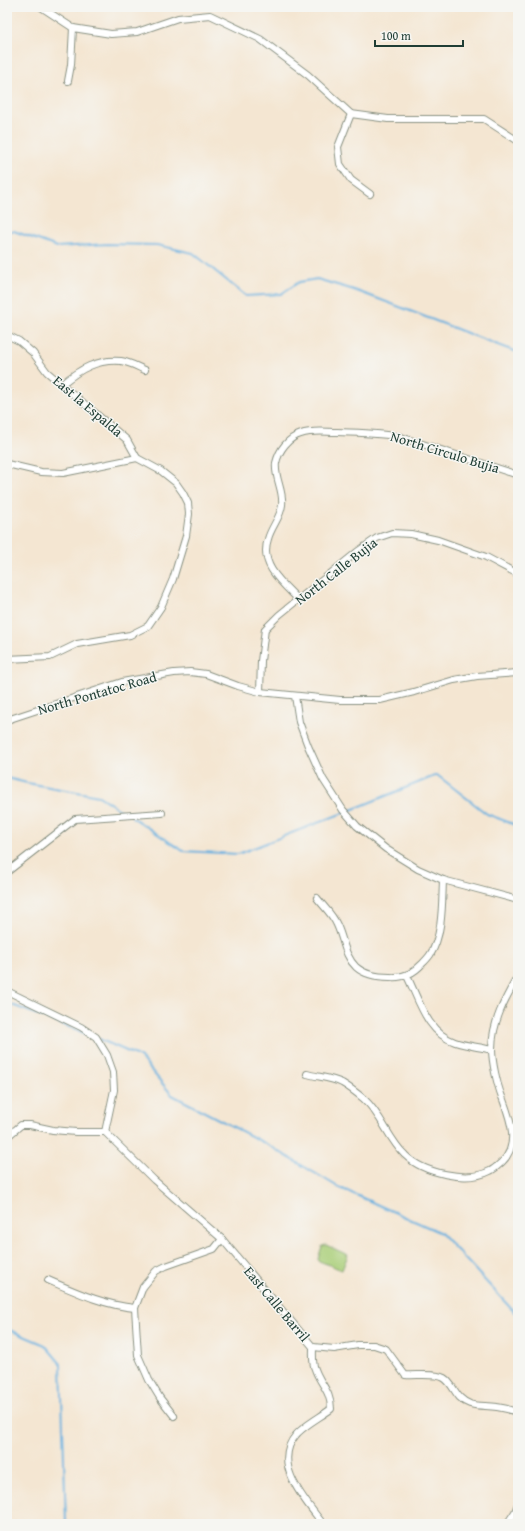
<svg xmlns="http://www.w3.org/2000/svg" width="525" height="1531" viewBox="0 0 525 1531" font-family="'Gentium Book Plus',serif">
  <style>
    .green { fill: #a9ce77; stroke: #648656 }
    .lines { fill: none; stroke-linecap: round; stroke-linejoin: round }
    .stream { stroke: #67b0df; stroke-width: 2 }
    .minor-casing { stroke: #8a9283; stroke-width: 8 }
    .minor { stroke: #fff; stroke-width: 6 }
    .labels { text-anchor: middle; stroke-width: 3; stroke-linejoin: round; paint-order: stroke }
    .street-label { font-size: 14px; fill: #1f3d34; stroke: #f6f6f2 }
  </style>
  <rect width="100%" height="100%" fill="#f6f6f2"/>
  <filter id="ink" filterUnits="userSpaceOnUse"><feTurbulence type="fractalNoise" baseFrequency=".025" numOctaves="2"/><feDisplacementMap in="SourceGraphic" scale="8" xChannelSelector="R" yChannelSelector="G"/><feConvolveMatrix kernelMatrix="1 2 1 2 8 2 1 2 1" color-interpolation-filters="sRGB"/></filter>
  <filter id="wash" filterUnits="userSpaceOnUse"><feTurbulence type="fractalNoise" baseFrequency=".012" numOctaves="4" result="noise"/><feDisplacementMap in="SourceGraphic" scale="16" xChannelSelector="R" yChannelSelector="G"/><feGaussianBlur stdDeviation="0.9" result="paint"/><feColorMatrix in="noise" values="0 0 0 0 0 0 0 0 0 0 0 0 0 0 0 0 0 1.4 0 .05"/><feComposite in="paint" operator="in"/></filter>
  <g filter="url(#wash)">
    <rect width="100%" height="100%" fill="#f4e6d2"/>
    <polygon class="green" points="326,1245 348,1255 342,1270 319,1261 318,1259 322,1246"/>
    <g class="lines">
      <g class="stream">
        <polyline points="7,231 14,231 57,247 108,244 157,245 193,253 246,296 281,294 299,282 317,279 354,290 392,304 511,350 518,352"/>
        <polyline points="7,778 27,783 99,796 126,814"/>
        <polyline points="132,817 183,851 238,854 361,806 437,775 487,814 518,826"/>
        <polyline points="7,1003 87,1034"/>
        <polyline points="99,1039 140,1057 172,1095 268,1145 338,1187 441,1233 518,1316"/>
        <polyline points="7,1329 45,1345 61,1364 66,1524"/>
      </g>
    </g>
  </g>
  <g filter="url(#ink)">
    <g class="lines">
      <g class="minor-casing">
        <g id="minor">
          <polyline points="41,7 73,28 111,34 137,32 178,18 210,15 260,39 308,75 351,114 388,119 484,119 518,141"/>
          <polyline points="68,81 71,65 73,28"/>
          <polyline points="351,114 338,147 340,164 351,180 370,194"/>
          <polyline points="7,335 19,341 33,353 47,372 127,440 137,458 161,471 176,483 183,493 188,503 189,514 186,536 173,579 161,607 148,626 130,635 77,644 50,657 7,659"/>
          <path d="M62,384C80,369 97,359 121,361C129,362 138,367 145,370"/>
          <polyline points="7,464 41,472 63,473 137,458"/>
          <path d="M299,600C282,583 259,565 268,539C271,527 281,517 282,505C284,491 274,477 276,463C279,450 288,438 301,434C312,430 325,432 337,432C359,433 380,433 401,437L518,475"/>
          <polyline points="260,692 261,661 265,629 279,615 357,552 377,538 392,533 411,534 438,540 486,557 518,574"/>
          <polyline points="295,696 299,722 308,746 323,779 343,810 357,826 386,849 418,869 443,880 518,900"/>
          <polyline points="7,720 122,682 174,673 190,672 206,674 238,686 260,692 340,700 380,700 414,692 454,680 477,676 518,673"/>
          <polyline points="7,872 75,819 162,813"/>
          <path d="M317,898C324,907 333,915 337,925C344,940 344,955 356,967C365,975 378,977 390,977C403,978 413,974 422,964C425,961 428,958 430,955C443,936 442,902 443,880"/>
          <path d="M407,976C419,1000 427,1033 455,1042C467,1046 480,1047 492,1050"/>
          <polyline points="7,991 81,1027 96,1037 107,1055 113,1072 114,1090 105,1132 76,1132 53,1130 30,1125 21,1125 7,1137"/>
          <path d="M307,1074C318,1077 332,1078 342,1083C349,1087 358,1094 364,1099C382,1115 388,1139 405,1155C423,1173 467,1183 490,1171C495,1169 498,1165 502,1162C521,1144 509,1116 502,1097C497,1084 492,1062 492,1049C492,1022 505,999 518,976"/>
          <path d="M105,1132L154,1180L222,1239L313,1347C313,1354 312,1363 315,1369C320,1384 331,1391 331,1409C322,1416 303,1426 296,1435C271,1464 305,1500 323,1524"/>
          <path d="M48,1280C76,1292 104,1305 135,1308"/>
          <path d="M313,1347L334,1349L358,1345H374L386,1349L405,1375C415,1376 436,1373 444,1378C455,1385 454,1398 470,1404C479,1407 488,1405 497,1407C504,1408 512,1410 518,1413"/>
          <polyline points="174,1416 160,1398 149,1380 138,1355 135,1308 143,1287 156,1271 166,1266 214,1249 222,1239"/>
          <polyline points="507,1524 515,1512 518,1504"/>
        </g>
      </g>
      <use href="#minor" class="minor"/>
    </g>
  </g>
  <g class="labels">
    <g class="street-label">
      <text transform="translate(88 406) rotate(40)" y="5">East la Espalda</text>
      <text transform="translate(445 452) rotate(17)" y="5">North Circulo Bujia</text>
      <text transform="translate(336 571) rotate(-38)" y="5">North Calle Bujia</text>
      <text transform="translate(97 693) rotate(-16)" y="5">North Pontatoc Road</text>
      <text transform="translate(277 1304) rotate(50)" y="5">East Calle Barril</text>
    </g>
  </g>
  <rect width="525" height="1531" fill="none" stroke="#f6f6f2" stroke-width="24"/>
  <path d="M375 40v6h88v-6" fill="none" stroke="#1f3d34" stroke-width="2"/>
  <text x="381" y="40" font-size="12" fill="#1f3d34" stroke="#f6f6f2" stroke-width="3" paint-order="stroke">100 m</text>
</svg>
